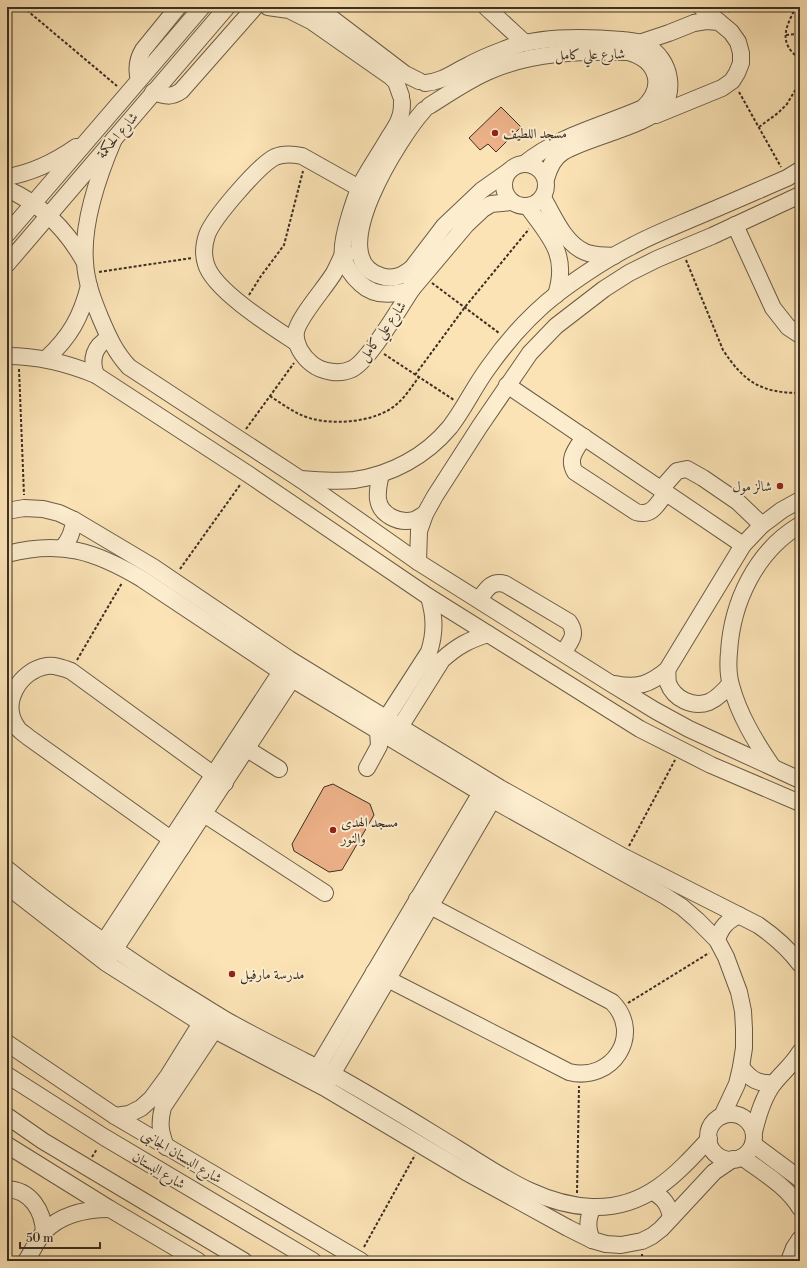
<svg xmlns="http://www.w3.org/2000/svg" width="807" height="1268" viewBox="0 0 807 1268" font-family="'Libre Bodoni',Amiri,serif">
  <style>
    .building { fill: #edb189; stroke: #3b2f24 }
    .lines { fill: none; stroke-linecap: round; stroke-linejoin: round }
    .minor-casing { stroke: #6b5c48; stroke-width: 18 }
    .path { stroke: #3b2f24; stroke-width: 2; stroke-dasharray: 3 2; stroke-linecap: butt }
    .minor { stroke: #fcedcf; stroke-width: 16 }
    .poi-dot { fill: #8f2418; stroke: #fcedcf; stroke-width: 1.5 }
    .labels { text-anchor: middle; stroke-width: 4; stroke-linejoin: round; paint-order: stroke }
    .street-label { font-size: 14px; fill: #3b2f24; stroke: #fcedcf }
    .poi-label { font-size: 14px; fill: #3b2f24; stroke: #fcedcf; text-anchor: start }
  </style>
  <rect width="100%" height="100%" fill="#fbe3b5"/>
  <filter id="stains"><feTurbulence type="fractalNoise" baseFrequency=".005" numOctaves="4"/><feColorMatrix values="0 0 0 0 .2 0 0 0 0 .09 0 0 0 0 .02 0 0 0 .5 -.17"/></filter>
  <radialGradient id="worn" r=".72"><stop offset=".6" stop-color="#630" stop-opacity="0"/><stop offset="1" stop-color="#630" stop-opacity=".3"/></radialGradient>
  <g class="building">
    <polygon points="501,107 521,127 496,152 488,144 480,150 469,138"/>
    <polygon points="333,784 370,804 374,815 342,870 329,872 294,851 292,844 324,787"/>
  </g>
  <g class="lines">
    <g class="minor-casing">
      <g id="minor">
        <polyline points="268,7 289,10 311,21 391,77 396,82 401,96"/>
        <polyline points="317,7 405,74 419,81"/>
        <polyline points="486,7 525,43"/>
        <polyline points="701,7 719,22"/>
        <polyline points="642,42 669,33 694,23 706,21 719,22 731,32 738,42 741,53 741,63 737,73 732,81 722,88 656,115"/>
        <path d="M139,80C136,69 137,60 143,50L178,7"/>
        <path d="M425,83C442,82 454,72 469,65C481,58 495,53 508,48C540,36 588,37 622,40C630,41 639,41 646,45C658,52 667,64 669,79C670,87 669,97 664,105C651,125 587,137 563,152C553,158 549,168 546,179"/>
        <path d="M153,92C165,96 171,98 181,91L255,7"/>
        <path d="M402,102C402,108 402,112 400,117C398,125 392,132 388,139C381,151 373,163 366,175C357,189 340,240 343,256C346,268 352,276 361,284C375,297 395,295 412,289L466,225L483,209L491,204L511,202"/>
        <path d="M429,106C448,94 467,81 487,72C531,52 581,51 628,52C658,60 666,87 643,108C602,126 560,135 524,164"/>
        <path d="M424,110C401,135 321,259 381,276C392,280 403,276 412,268L444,226L482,190L509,171"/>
        <path d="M114,139C99,174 82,224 85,262C86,282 93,300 100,317C108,336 115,352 129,367L300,479L418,562L610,683L656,711L689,729L800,780"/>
        <circle cx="525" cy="185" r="21"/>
        <path d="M7,177C31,173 56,161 76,147"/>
        <path d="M7,189C41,204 66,229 84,261"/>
        <path d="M543,198C554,216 564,243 585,252C594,256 604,255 614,256"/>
        <path d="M528,207C550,237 569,255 556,295"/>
        <polyline points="735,225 773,308 788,327 800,335"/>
        <polyline points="7,234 202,7"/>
        <path d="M347,254H343C340,261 337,267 334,273C325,288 298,318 296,332C294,344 303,357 312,364C322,372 340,375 352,369C369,361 400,307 412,289L411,286"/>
        <polyline points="7,264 227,7"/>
        <path d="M297,343C274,328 213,290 206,264C203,255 204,244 207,235C213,218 259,165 275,157C284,153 293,154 302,156L359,188"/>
        <path d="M7,356C39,356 67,363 96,375L248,474L429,597L640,729L711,765L800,803"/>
        <path d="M46,359C70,337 81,317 89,286"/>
        <path d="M96,375C90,359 94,346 109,338"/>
        <polyline points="507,385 743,545"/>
        <path d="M584,437C576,449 567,459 575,472L636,512C652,517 657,504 666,493"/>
        <path d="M381,474C379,482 377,490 378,499C380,515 399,524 414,520C417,519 421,516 425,514"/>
        <path d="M300,479C318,480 336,482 354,480C391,475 426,456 450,427C464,409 474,387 488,368C507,341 531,314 558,293C581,276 606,259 632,246C654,234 678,225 701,215C730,203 759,190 787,178L800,170"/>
        <polyline points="661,489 677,471 687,469 703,478 738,502 762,525"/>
        <path d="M7,511L24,508L43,509L59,513L74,520L153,567L289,659L500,788L624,857L758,925C774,936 788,948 800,964"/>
        <path d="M62,548C70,540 73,532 74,520"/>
        <path d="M7,554C61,540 95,551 142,579L292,679L493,800L665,896L682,907L697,920L717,940L726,957L739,992L743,1011L744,1029V1048L741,1067L737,1084L722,1116"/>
        <polyline points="418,562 419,531 425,514 435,496 480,426 530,353 556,326 604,289 629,273 657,259 712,236 800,195"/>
        <path d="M479,600C486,590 491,580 505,584L569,622C578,635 570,642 563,653"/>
        <path d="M667,670C668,674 667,679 668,683C674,699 693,708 709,702C718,698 724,691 730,684"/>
        <path d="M615,684C637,689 650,684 667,670L743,545L762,525L782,510L800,500"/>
        <path d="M395,735L442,660C457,646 469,640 488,634"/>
        <polyline points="247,749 279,769"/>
        <path d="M772,766C755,741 739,715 731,685C728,675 728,663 729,652C732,602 756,551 800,525"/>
        <path d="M367,768L379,746L378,731L429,652C435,633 435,617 429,597"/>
        <polyline points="204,814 325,893"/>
        <path d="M182,847L28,737C25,734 19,731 17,727C0,703 20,670 47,666C55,665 63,668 71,671L225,783"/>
        <path d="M7,869C57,910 110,947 164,982C184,994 204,1007 224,1019C250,1034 277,1047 304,1061C314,1066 324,1070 334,1075C376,1098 417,1124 458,1149C500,1175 541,1205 592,1207C645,1209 676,1175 709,1139"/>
        <polyline points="7,886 106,963 201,1023 325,1088 466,1172 568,1228 592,1240 606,1244 621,1245 642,1241 652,1236 661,1229 714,1172 733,1159"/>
        <path d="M717,940C721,927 727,921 739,915"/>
        <polyline points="98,951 286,664"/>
        <polyline points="109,958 298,670"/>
        <path d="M374,972L569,1072C612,1083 644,1034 612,1002L417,899"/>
        <polyline points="7,1043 115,1116 361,1261"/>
        <path d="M741,1067C751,1080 758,1084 774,1083"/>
        <polyline points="7,1075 104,1137 313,1261"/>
        <polyline points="312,1077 486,784"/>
        <polyline points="327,1083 497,792"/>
        <circle cx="731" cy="1137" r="23"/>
        <polyline points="7,1116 43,1141 244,1261"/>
        <polyline points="115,1116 129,1114 141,1108 151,1099 168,1076 206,1015"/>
        <path d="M754,1132C758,1115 763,1097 774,1083C782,1073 793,1064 800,1052"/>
        <polyline points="753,1144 800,1179"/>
        <polyline points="7,1145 110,1209 198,1261"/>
        <path d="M166,1147C160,1131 159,1123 163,1107L219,1023"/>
        <path d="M742,1157C762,1172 787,1186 800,1208"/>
        <path d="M7,1189C31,1190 43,1211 44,1232"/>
        <path d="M653,1192C664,1198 669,1205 671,1218"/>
        <path d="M592,1240C587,1228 587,1219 593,1207"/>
        <path d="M26,1261C32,1252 37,1240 44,1232C61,1214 86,1209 110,1209"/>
        <polyline points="789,1261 794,1248 800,1239"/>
      </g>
    </g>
    <g class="path">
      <polyline points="23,7 117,86"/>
      <path d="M796,7C785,28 778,43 800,59"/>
      <polyline points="796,9 800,22"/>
      <polyline points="728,12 732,7"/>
      <polyline points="800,27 798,31 800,37"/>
      <polyline points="786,35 798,34"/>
      <polyline points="739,92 781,167"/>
      <polyline points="759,127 778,113 787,104 800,82"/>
      <path d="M686,260L723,350C744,382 761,393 800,393"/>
      <polyline points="99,272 192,258"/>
      <polyline points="432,283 499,333"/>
      <polyline points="249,295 261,276 284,245 303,171"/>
      <polyline points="384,354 454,400"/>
      <polyline points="19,369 24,495"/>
      <polyline points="415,375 465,307 529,229"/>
      <path d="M270,396C279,402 289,409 299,414C325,427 376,424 398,403C406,396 412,386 419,377"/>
      <polyline points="246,429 294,363"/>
      <polyline points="180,569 240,485"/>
      <polyline points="77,660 122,583"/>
      <polyline points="629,846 675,760"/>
      <polyline points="628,1003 709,953"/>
      <polyline points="92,1157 97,1149"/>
      <polyline points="577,1193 579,1086"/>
      <polyline points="364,1247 415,1155"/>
      <polyline points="642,1254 642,1261"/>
    </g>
    <use href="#minor" class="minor"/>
  </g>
  <g class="poi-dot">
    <circle cx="495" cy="133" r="4"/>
    <circle cx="780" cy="486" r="4"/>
    <circle cx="333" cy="830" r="4"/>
    <circle cx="232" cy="974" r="4"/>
  </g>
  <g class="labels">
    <g class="street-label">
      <text transform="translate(590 54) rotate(-1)" y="5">شارع علي كامل</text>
      <text transform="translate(117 135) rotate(-50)" y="5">شارع الحكمة</text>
      <text transform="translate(382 331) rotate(-54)" y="5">شارع علي كامل</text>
      <text transform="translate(182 1156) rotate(31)" y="5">شارع البستان الجانبى</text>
      <text transform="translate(159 1170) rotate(31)" y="5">شارع البستان</text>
    </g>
    <g class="poi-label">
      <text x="503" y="138">مسجد اللطيف</text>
      <text x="772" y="491" text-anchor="end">شالز مول</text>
      <text x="341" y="827">مسجد الهدى<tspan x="341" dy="16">والنور</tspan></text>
      <text x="240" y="979">مدرسة مارفيل</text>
    </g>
  </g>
  <rect width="807" height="1268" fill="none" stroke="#fbe3b5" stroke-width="24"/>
  <rect x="8" y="8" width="791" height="1252" fill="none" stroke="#3b2f24" stroke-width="2"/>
  <rect x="12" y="12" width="783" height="1244" fill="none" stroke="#3b2f24"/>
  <path d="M20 1242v6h80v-6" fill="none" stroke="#3b2f24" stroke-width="2"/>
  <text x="26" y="1242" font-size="12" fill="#3b2f24" stroke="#fcedcf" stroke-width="3" paint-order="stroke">50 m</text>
  <rect width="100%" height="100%" filter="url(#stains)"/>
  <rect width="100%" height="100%" fill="url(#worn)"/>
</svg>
